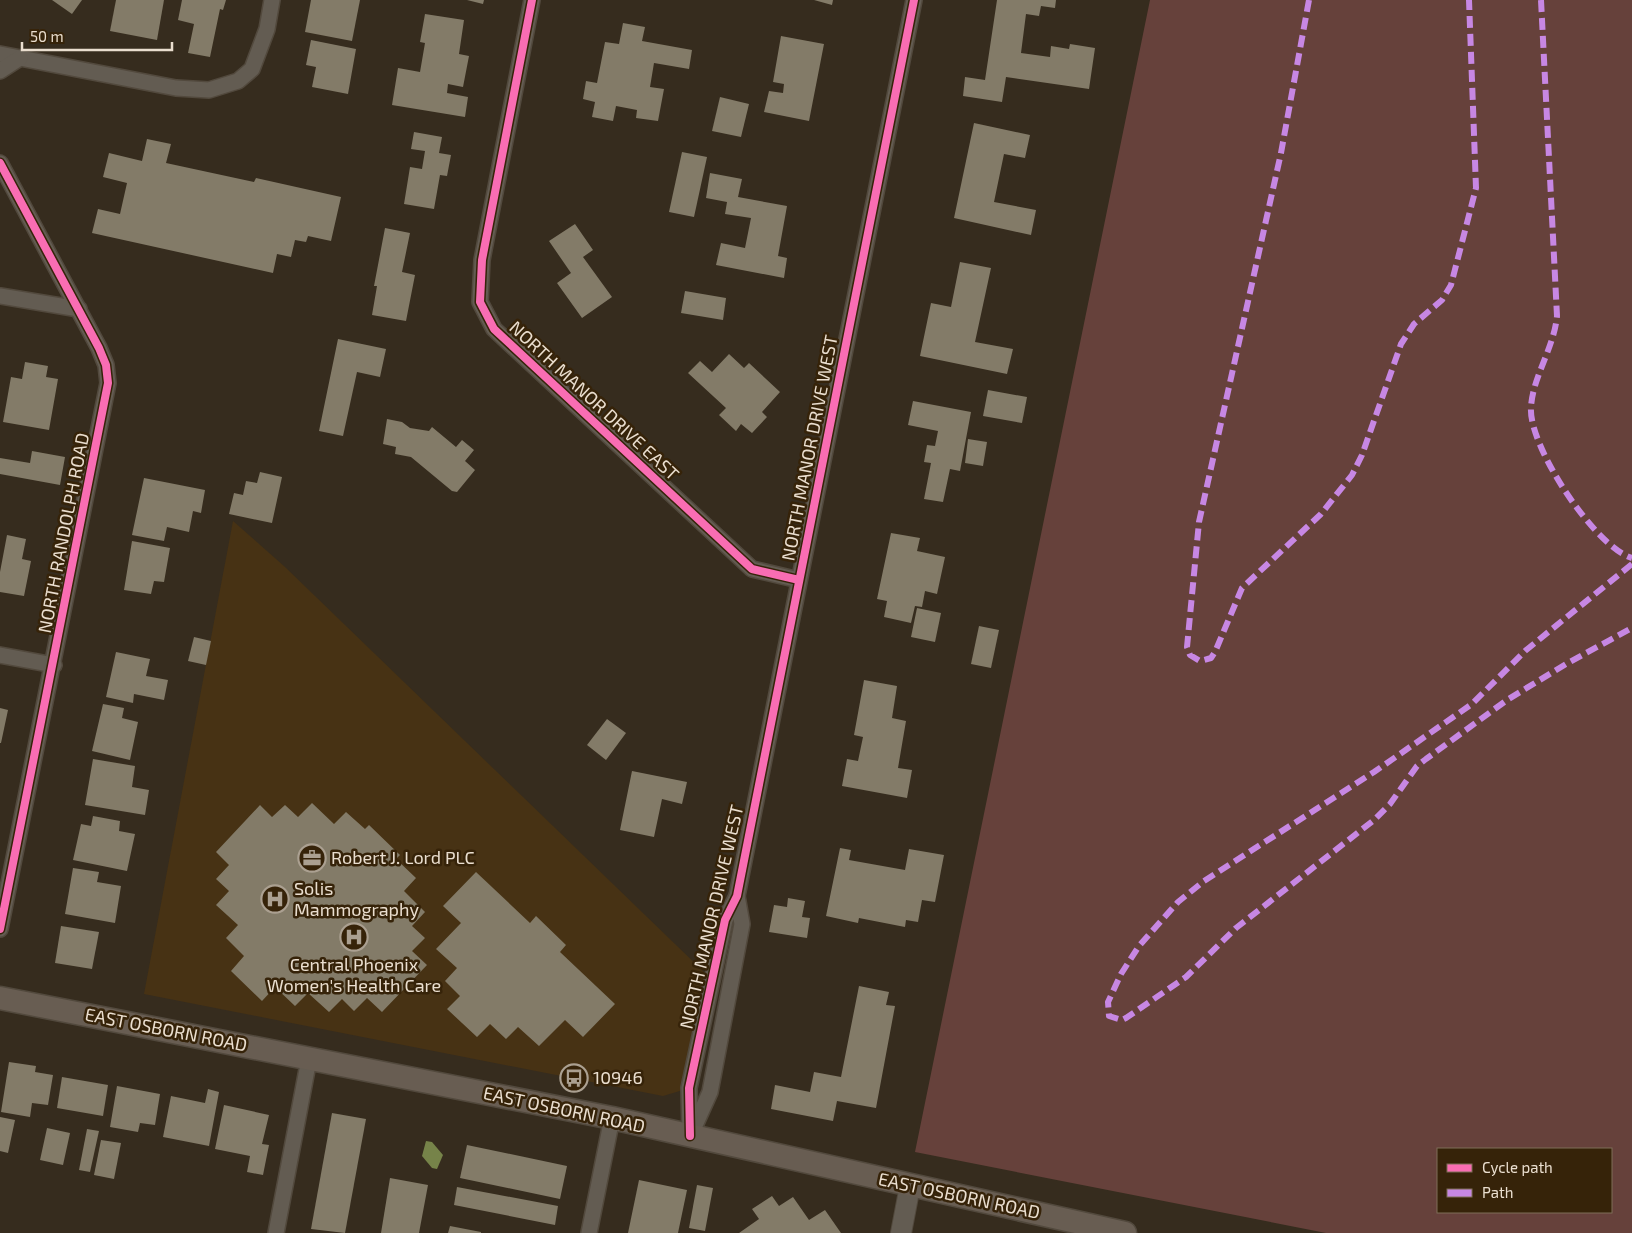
<svg xmlns="http://www.w3.org/2000/svg" width="1632" height="1233" viewBox="0 0 1632 1233" font-family="'Exo 2',sans-serif">
  <style>
    .built { fill: #473214 }
    .green { fill: #66413b; fill-rule: evenodd }
    .water { fill: #768349 }
    .building { fill: #837b68 }
    .lines { fill: none; stroke-linecap: round; stroke-linejoin: round }
    .minor-casing { stroke: #52493d; stroke-width: 18 }
    .tertiary-casing { stroke: #52493d; stroke-width: 22 }
    .secondary-casing { stroke: #52493d; stroke-width: 25 }
    .minor { stroke: #635c52; stroke-width: 15 }
    .tertiary { stroke: #635c52; stroke-width: 20 }
    .secondary { stroke: #685d52; stroke-width: 22 }
    .quiet { stroke: #c787e3; stroke-width: 6; stroke-dasharray: 12 6; stroke-linecap: butt }
    .cycleway-casing { stroke: #362309; stroke-width: 11 }
    .cycleway { stroke: #f96db3; stroke-width: 8 }
    .labels { text-anchor: middle; stroke-width: 5; stroke-linejoin: round; paint-order: stroke }
    .street-label { font-size: 18px; fill: #eadecf; stroke: #362309 }
    .poi-label { font-size: 18px; fill: #eadecf; stroke: #362309; text-anchor: start }
  </style>
  <rect width="100%" height="100%" fill="#362c1e"/>
  <polygon class="built" points="233,521 285,567 706,974 683,1090 663,1096 144,994"/>
  <path class="green" d="M1150,0H1632V1233H1326L915,1152ZM1438,1149H1611V1212H1438Z"/>
  <polygon class="water" points="426,1141 432,1142 443,1155 437,1169 432,1168 422,1156"/>
  <g class="building">
    <polygon points="52,0 82,0 72,14"/>
    <polygon points="116,0 164,0 157,40 110,31"/>
    <polygon points="182,0 226,0 223,10 220,9 210,57 188,53 194,24 178,20"/>
    <polygon points="311,0 360,0 352,41 305,32"/>
    <polygon points="467,0 484,0 483,4"/>
    <polygon points="814,0 833,0 832,5"/>
    <polygon points="997,0 1056,0 1055,8 1041,6 1039,16 1026,14 1021,53 1050,57 1051,46 1069,49 1070,44 1095,48 1089,89 1006,77 1002,102 963,96 965,77 985,80"/>
    <polygon points="425,14 464,20 459,54 469,56 463,87 448,84 447,93 468,97 465,117 392,105 398,68 420,72 425,43 420,42"/>
    <polygon points="623,23 645,27 642,41 692,50 689,69 654,63 650,87 664,89 658,121 636,118 637,110 616,106 613,121 592,117 595,102 583,99 586,81 597,83 605,42 619,44"/>
    <polygon points="781,36 824,44 809,121 764,112 769,91 783,93 784,84 773,82"/>
    <polygon points="311,40 356,49 348,94 312,87 316,67 306,65"/>
    <polygon points="720,97 749,104 741,137 712,131"/>
    <polygon points="974,123 1030,135 1025,158 1004,154 994,202 1036,210 1031,235 954,218"/>
    <polygon points="414,132 442,137 439,153 451,155 447,176 440,175 434,209 404,204 410,167 422,169 425,151 411,149"/>
    <polygon points="147,139 171,144 166,163 254,182 256,178 341,197 331,241 308,236 306,242 295,240 291,257 277,254 273,273 92,233 98,209 120,214 127,183 103,177 109,153 142,161"/>
    <polygon points="682,152 707,157 694,217 669,212"/>
    <polygon points="710,173 742,179 738,197 787,206 778,256 787,258 784,278 716,265 721,243 745,248 751,218 725,214 727,202 706,198"/>
    <polygon points="575,224 593,250 583,257 612,297 582,318 557,283 571,273 549,241"/>
    <polygon points="385,228 410,233 402,272 415,275 406,321 372,315 377,286 374,286"/>
    <polygon points="960,262 991,268 975,342 1013,349 1007,374 920,356 931,303 951,307"/>
    <polygon points="685,291 726,298 723,320 681,313"/>
    <polygon points="338,339 386,349 380,377 357,372 343,436 319,431"/>
    <polygon points="729,354 744,368 749,363 780,392 762,412 767,417 752,433 741,424 736,431 719,415 726,408 688,373 700,361 712,372"/>
    <polygon points="25,362 48,366 46,377 58,379 49,430 3,422 11,377 22,379"/>
    <polygon points="988,390 1027,397 1022,423 983,416"/>
    <polygon points="913,401 971,412 960,471 950,469 943,502 924,499 931,463 924,462 927,445 935,446 938,431 908,425"/>
    <polygon points="387,419 402,422 410,428 429,431 432,427 456,447 462,440 474,450 465,461 475,470 457,492 452,491 411,457 395,454 396,447 383,444"/>
    <polygon points="968,439 987,442 983,466 965,463"/>
    <polygon points="32,451 65,457 60,485 0,474 0,458 30,463"/>
    <polygon points="260,472 282,477 272,523 229,514 234,493 243,495 246,481 257,483"/>
    <polygon points="144,478 205,490 201,513 193,511 189,532 167,527 164,541 132,535"/>
    <polygon points="891,533 920,538 917,551 945,557 937,594 925,591 922,607 915,606 911,623 884,617 887,601 877,599"/>
    <polygon points="7,535 26,539 22,559 31,561 24,596 0,592 0,572"/>
    <polygon points="132,541 170,548 164,582 154,581 151,594 124,590"/>
    <polygon points="917,608 941,613 935,642 911,637"/>
    <polygon points="979,626 999,630 991,668 971,664"/>
    <polygon points="194,637 211,641 206,665 188,661"/>
    <polygon points="116,652 150,659 146,676 168,680 164,700 134,694 133,703 106,697"/>
    <polygon points="864,680 897,686 892,718 906,721 898,768 912,770 907,798 842,786 847,759 858,761 863,737 854,735"/>
    <polygon points="103,704 124,708 122,718 138,722 130,760 92,751"/>
    <polygon points="0,708 8,710 1,743 0,743"/>
    <polygon points="607,719 626,733 606,760 587,745"/>
    <polygon points="93,759 135,766 132,787 149,790 145,815 85,805"/>
    <polygon points="632,771 687,782 682,804 662,799 654,837 620,830"/>
    <polygon points="312,803 334,824 346,812 365,829 369,825 400,855 396,859 416,878 404,891 425,912 412,926 425,938 412,951 427,965 382,1012 367,998 354,1011 342,999 329,1012 308,993 295,1006 275,987 262,1001 231,971 244,956 226,938 238,925 216,905 229,891 216,879 229,865 216,852 260,805 272,817 285,805 298,817"/>
    <polygon points="93,816 120,821 119,831 135,834 127,871 73,860 81,824 91,826"/>
    <polygon points="840,848 851,850 849,860 905,870 909,849 944,855 935,902 922,900 918,922 906,920 905,927 859,918 858,923 826,916"/>
    <polygon points="73,868 99,872 97,882 121,886 115,923 65,914"/>
    <polygon points="476,872 530,923 536,916 566,945 560,952 615,1004 583,1037 565,1020 539,1046 518,1027 506,1039 490,1024 477,1037 447,1009 460,996 445,981 457,968 436,949 461,923 443,906"/>
    <polygon points="788,898 805,901 802,917 810,918 807,938 769,932 774,905 787,907"/>
    <polygon points="61,926 99,932 92,969 55,963"/>
    <polygon points="859,986 889,992 886,1005 895,1006 876,1108 837,1101 833,1121 771,1109 775,1085 810,1092 814,1072 841,1077"/>
    <polygon points="9,1062 36,1066 35,1072 53,1075 48,1105 32,1103 30,1117 1,1112"/>
    <polygon points="62,1077 108,1085 103,1116 57,1108"/>
    <polygon points="117,1086 160,1094 155,1125 140,1123 138,1132 110,1127"/>
    <polygon points="208,1089 219,1092 209,1146 163,1137 171,1096 205,1103"/>
    <polygon points="224,1105 269,1115 262,1144 269,1145 263,1175 247,1172 250,1156 215,1149"/>
    <polygon points="332,1113 366,1119 345,1233 311,1229"/>
    <polygon points="0,1117 15,1120 8,1153 0,1151"/>
    <polygon points="47,1128 70,1133 63,1165 40,1160"/>
    <polygon points="87,1129 99,1131 90,1172 79,1170"/>
    <polygon points="101,1140 121,1143 114,1179 94,1175"/>
    <polygon points="467,1145 567,1166 560,1199 460,1178"/>
    <polygon points="390,1178 428,1185 419,1233 381,1233"/>
    <polygon points="639,1180 687,1190 678,1233 628,1233"/>
    <polygon points="697,1185 713,1188 705,1231 689,1228"/>
    <polygon points="457,1187 558,1206 555,1225 454,1205"/>
    <polygon points="772,1196 779,1206 793,1197 809,1220 825,1210 841,1233 739,1233 759,1219 752,1209"/>
    <polygon points="450,1226 481,1232 481,1233 448,1233"/>
  </g>
  <g class="lines">
    <g class="minor-casing">
      <g id="minor">
        <polyline points="532,0 482,260 480,302 494,329 752,569 799,580"/>
        <polyline points="0,54 176,88 209,90 238,81 252,69 267,29 272,0"/>
        <polyline points="0,71 20,58"/>
        <polyline points="0,163 99,348 106,365 108,383 0,929"/>
        <polyline points="0,296 79,309"/>
        <polyline points="0,655 54,665"/>
        <polyline points="692,1132 710,1092 742,924 737,896"/>
        <polyline points="690,1136 689,1088 725,920 737,896 914,0"/>
        <polyline points="276,1233 309,1059"/>
        <polyline points="589,1233 612,1118"/>
      </g>
    </g>
    <g class="tertiary-casing">
      <polyline id="tertiary" points="901,1233 910,1186"/>
    </g>
    <g class="secondary-casing">
      <polyline id="secondary" points="0,998 612,1118 1125,1233"/>
    </g>
    <use href="#minor" class="minor"/>
    <use href="#tertiary" class="tertiary"/>
    <use href="#secondary" class="secondary"/>
    <g class="quiet">
      <polyline points="1309,0 1281,153 1199,522 1187,647 1190,655 1200,661 1211,658 1215,652 1242,588 1321,514 1352,475 1362,455 1401,344 1414,324 1442,300 1451,285 1476,188 1469,0"/>
      <path d="M1541,0L1557,316C1554,348 1533,376 1531,407C1528,446 1595,547 1632,558"/>
      <polyline points="1632,564 1525,651 1472,704 1374,772 1204,881 1178,902 1139,946 1121,974 1108,1002 1109,1016 1122,1020 1126,1018 1186,977 1236,928 1374,820 1390,804 1417,766 1426,759 1507,700 1566,664 1632,628"/>
    </g>
    <g class="cycleway-casing">
      <g id="cycleway">
        <polyline points="532,0 482,260 480,302 494,329 752,569 799,580"/>
        <polyline points="0,163 99,348 106,365 108,383 0,929"/>
        <polyline points="690,1136 689,1088 725,920 737,896 914,0"/>
      </g>
    </g>
    <use href="#cycleway" class="cycleway"/>
  </g>
  <defs>
    <g id="office-ring" transform="scale(1.4375)"><circle r="9.5" fill="#362309" stroke="#aba091" stroke-width="1.5"/><path d="M-6-3h4V-5.5h4V-3h4V5H-6ZM-1-4.5V-3h2v-1.5ZM-6 0V1H6V0Z" fill="#aba091"/></g>
    <g id="hospital-ring" transform="scale(1.4375)"><circle r="9.5" fill="#362309" stroke="#aba091" stroke-width="1.5"/><path d="M-5-5h3v3.5h4V-5h3V5h-3V1.5h-4V5h-3Z" fill="#aba091"/></g>
    <g id="bus-ring" transform="scale(1.4375)"><circle r="9.5" fill="#362309" stroke="#aba091" stroke-width="1.5"/><path d="M-5-6H5V4H4V6H2V4H-2V6H-4V4H-5ZM-3.5-4V0h7V-4ZM-3.5 1.2v1.5H-2V1.2ZM2 1.2v1.5H3.5V1.2Z" fill="#aba091"/></g>
  </defs>
  <g fill-rule="evenodd">
    <use href="#office-ring" x="312" y="858"/>
    <use href="#hospital-ring" x="275" y="899"/>
    <use href="#hospital-ring" x="354" y="937"/>
    <use href="#bus-ring" x="574" y="1078"/>
  </g>
  <g class="labels">
    <g class="street-label">
      <text transform="translate(594 401) rotate(43)" y="6">NORTH MANOR DRIVE EAST</text>
      <text transform="translate(810 448) rotate(-79)" y="6">NORTH MANOR DRIVE WEST</text>
      <text transform="translate(64 533) rotate(-79)" y="6">NORTH RANDOLPH ROAD</text>
      <text transform="translate(712 917) rotate(-77)" y="6">NORTH MANOR DRIVE WEST</text>
      <text transform="translate(166 1030) rotate(11)" y="6">EAST OSBORN ROAD</text>
      <text transform="translate(564 1110) rotate(12)" y="6">EAST OSBORN ROAD</text>
      <text transform="translate(959 1196) rotate(12)" y="6">EAST OSBORN ROAD</text>
    </g>
    <g class="poi-label">
      <text x="331" y="864">Robert J. Lord PLC</text>
      <text x="294" y="895">Solis<tspan x="294" dy="21">Mammography</tspan></text>
      <text x="354" y="971" text-anchor="middle">Central Phoenix<tspan x="354" dy="21">Women's Health Care</tspan></text>
      <text x="593" y="1084">10946</text>
    </g>
  </g>
  <rect x="1437" y="1148" width="175" height="65" fill="#362309" stroke="#7e6e58"/>
  <rect x="1447" y="1164" width="25" height="8" fill="#f96db3" stroke="#7e6e58"/>
  <text x="1482" y="1173" font-size="15" fill="#eadecf">Cycle path</text>
  <rect x="1447" y="1189" width="25" height="8" fill="#c787e3" stroke="#7e6e58"/>
  <text x="1482" y="1198" font-size="15" fill="#eadecf">Path</text>
  <path d="M22 42v8h150v-8" fill="none" stroke="#eadecf" stroke-width="2.5"/>
  <text x="30" y="42" font-size="15" fill="#eadecf" stroke="#362309" stroke-width="4" paint-order="stroke">50 m</text>
</svg>
